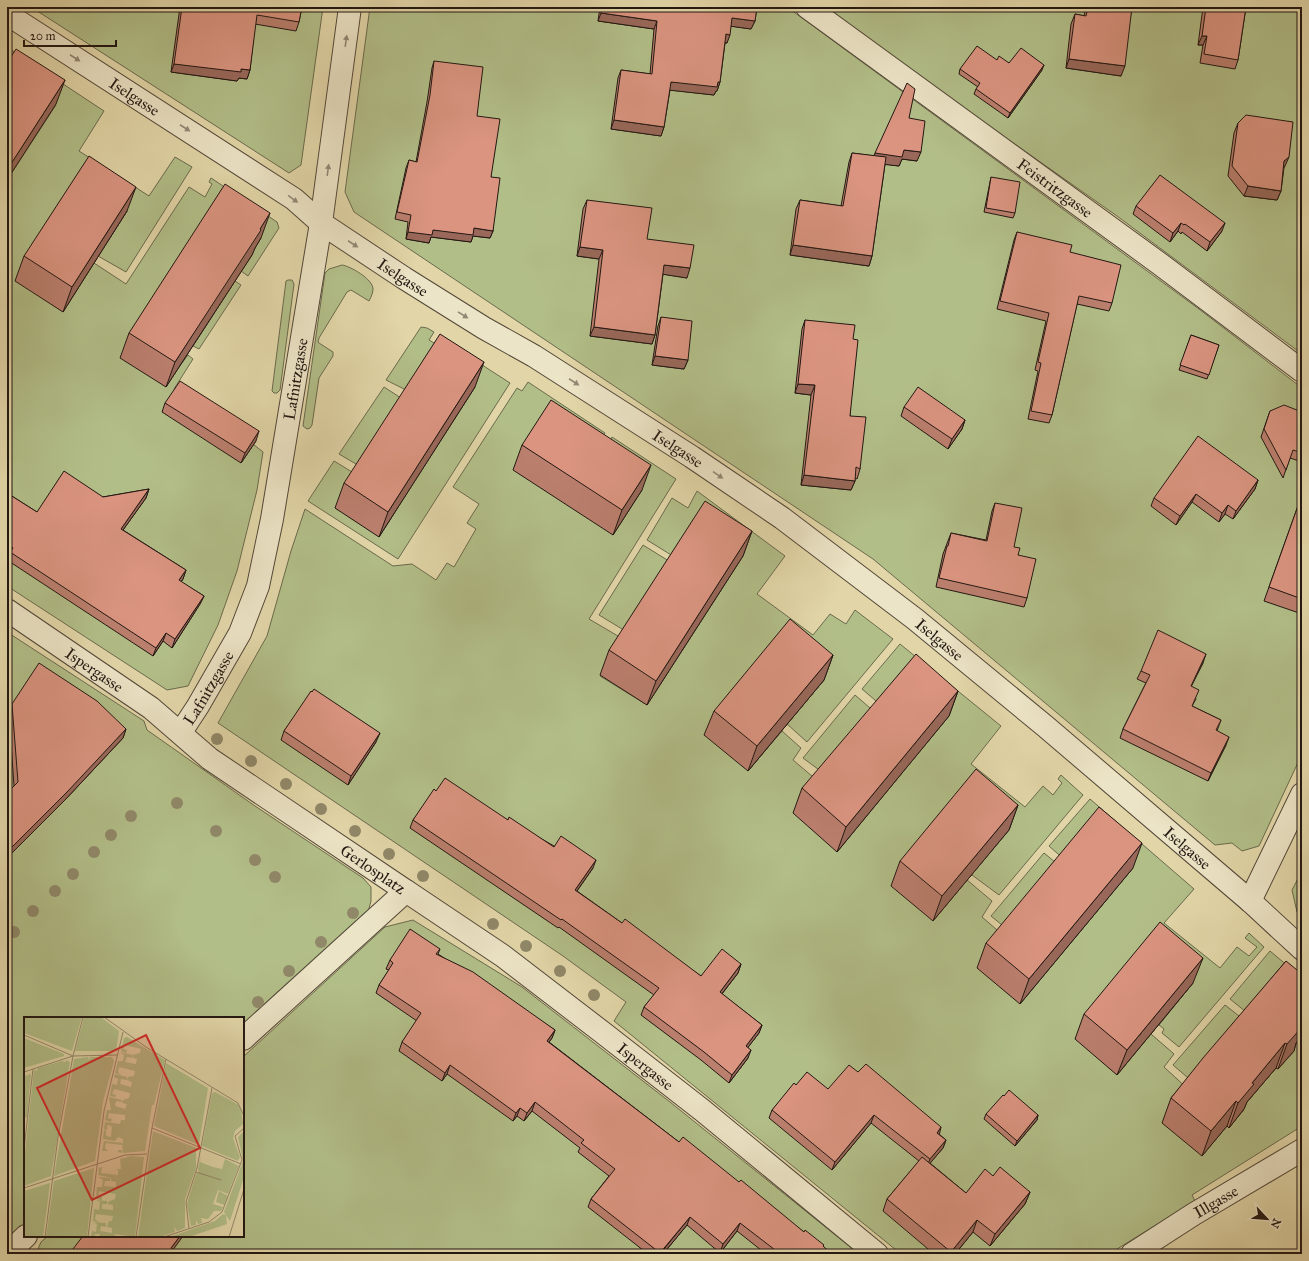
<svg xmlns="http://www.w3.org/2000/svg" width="1309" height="1261" viewBox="0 0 1309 1261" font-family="'IM FELL Great Primer',serif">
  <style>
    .green { fill: #b2be88; stroke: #6a6a4d }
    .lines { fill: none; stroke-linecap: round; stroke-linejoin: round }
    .minor-casing { stroke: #524738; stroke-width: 24 }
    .tertiary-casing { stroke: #524738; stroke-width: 24 }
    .minor { stroke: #ece4c6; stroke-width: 22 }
    .tertiary { stroke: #ece4c6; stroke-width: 22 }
    .tree { fill: #908869 }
    .wall { fill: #bb7f6e; stroke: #221712 }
    .shaded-wall { fill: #99685a; stroke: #221712 }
    .building { fill: #da9480; stroke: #221712 }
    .oneway { fill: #918875 }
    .labels { text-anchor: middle; stroke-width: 3; stroke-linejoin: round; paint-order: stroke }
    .street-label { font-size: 16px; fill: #221712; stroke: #ece4c6 }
    .inset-road { fill: none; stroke: #958a6c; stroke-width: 1 }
    .view { fill: #d62828; fill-opacity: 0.15; stroke: #d62828; stroke-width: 2 }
    .inset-edge { fill: none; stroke: #221712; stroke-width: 2 }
  </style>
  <rect width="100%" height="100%" fill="#e2d6a8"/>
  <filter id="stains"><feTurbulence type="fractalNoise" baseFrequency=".005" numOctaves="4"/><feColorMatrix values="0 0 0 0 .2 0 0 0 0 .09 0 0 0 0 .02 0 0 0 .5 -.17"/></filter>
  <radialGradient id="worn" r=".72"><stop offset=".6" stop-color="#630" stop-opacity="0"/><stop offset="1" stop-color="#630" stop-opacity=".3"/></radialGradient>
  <g class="green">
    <polygon points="31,7 323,7 301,165 289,173"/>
    <polygon points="370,7 787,7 1199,309 1302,388 1302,754 1259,846 1242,851 1232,843 1215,845 873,559 354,212 345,192"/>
    <polygon points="820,7 1302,7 1302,354 1117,216"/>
    <polygon points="7,47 104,111 79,151 149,196 175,157 192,167 126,272 98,256 127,211 94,263 126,284 189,187 205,197 212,184 209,182 211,178 277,222 279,228 248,276 241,271 176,371 188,355 193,359 174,389 241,463 253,444 263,452 257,490 237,571 218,625 188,686 167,690 7,586 7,180 56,105 7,73"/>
    <path d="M342,265C350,266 373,279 373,289C373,293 371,297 369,301L351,290L347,292L319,338L318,342L319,343L333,352V356L319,378L312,425L310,428L307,429L303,426L325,273L329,269Z"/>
    <polygon points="288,280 292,280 294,284 280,390 277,393 274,393 272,391 286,281"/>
    <polygon points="235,281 241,285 199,349 193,346"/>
    <polygon points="421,327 427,328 434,332 429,340 456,356 459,350 510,383 398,559 308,501 334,461 357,475 335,508 379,536 474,387 410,392 386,380"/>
    <polygon points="528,382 605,433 591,456 598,461 612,437 676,479 589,619 623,639 600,676 647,705 676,558 647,540 672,498 688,508 697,491 785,556 757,594 813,635 830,614 846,624 855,610 893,639 807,742 787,724 824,680 748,771 782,731 801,748 793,760 819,782 883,707 862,689 900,644 1001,726 971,764 1025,807 1043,786 1053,795 1062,783 1058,779 1061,775 1083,795 999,895 972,875 967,880 992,901 982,917 1004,936 1066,861 1049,846 1090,799 1194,889 1164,923 1220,968 1237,947 1249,956 1257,947 1245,938 1249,933 1264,947 1179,1047 1162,1033 1164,1029 1159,1025 1193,983 1151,1034 1174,1054 1164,1067 1229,1127 1244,1110 1242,1108 1276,1068 1278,1069 1302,1036 1302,1126 1192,1195 1195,1201 1109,1254 901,1254 614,1021 626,1002 563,956 218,723 267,636 291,551 305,509 393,566 412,564 436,580 447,563 454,567 476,529 467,523 479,504 453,487 517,388 522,391"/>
    <polygon points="384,387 404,400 361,467 339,454"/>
    <polygon points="643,545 672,563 627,632 599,615"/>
    <polygon points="7,632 144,721 147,730 255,806 363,878 371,887 371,901 367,916 243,1028 243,1018 25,1018 25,1225 7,1241"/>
    <polygon points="855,695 877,714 826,775 803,758"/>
    <polygon points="1044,853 1061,867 1008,930 991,916"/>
    <polygon points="1302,871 1302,916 1297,912 1292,890"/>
    <polygon points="413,920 522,987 670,1102 859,1254 36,1254 41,1242 48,1236 243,1236 243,1057 385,927"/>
    <polygon points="1270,951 1302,978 1251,1016 1230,999"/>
    <polygon points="1225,1005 1239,1016 1194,1083 1173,1065"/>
  </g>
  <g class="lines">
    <g class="minor-casing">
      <g id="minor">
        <path id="s1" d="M807,7L1160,264L1302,371"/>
        <path id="s2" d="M7,14L294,199L321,223L404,278L484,328L534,356L692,457L782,518L915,619L1045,726L1250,901L1302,949"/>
        <path id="s3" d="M7,610L151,708L210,759L406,891L243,1039"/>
        <path id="s4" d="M181,732L198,706L240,633L258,586L272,519L321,223L350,7"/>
        <path id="s5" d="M406,891L503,956L602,1032L702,1110L877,1254"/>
        <polyline points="1250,901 1302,794"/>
        <polyline points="7,1254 26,1236"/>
      </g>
    </g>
    <g class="tertiary-casing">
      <g id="tertiary">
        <path id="s6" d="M1132,1254L1194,1214L1302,1150"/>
      </g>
    </g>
    <use href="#minor" class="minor"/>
    <use href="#tertiary" class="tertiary"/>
  </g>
  <g class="tree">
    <circle cx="217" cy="739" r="6"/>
    <circle cx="251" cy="761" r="6"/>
    <circle cx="286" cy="784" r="6"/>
    <circle cx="177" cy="803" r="6"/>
    <circle cx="321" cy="809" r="6"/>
    <circle cx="131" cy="816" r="6"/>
    <circle cx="216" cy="831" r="6"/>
    <circle cx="355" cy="831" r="6"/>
    <circle cx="111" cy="835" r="6"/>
    <circle cx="94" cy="852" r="6"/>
    <circle cx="389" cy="854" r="6"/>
    <circle cx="255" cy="860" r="6"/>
    <circle cx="73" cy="874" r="6"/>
    <circle cx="423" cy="876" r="6"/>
    <circle cx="275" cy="877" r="6"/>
    <circle cx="55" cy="891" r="6"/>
    <circle cx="33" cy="911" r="6"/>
    <circle cx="353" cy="913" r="6"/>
    <circle cx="493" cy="924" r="6"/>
    <circle cx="14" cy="932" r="6"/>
    <circle cx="321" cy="942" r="6"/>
    <circle cx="526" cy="946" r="6"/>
    <circle cx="289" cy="971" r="6"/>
    <circle cx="560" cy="971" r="6"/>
    <circle cx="594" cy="995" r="6"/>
    <circle cx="258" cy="1002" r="6"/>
  </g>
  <g class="wall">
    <polygon points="180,7 302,7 299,22 296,31 255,24 250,70 247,79 239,78 237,81 171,72"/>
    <polygon points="600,7 757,7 755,21 751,29 731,26 727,43 725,43 720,82 717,91 716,91 714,95 670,90 664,127 661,136 611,129 618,78 621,70 650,74 654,29 598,21"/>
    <polygon points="1086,7 1132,7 1121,76 1066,68 1071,24 1075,14 1084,16"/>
    <polygon points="1203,7 1246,7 1238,60 1235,69 1200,63 1203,45 1198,45"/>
    <polygon points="997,60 1009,63 1042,70 1008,118 974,94 976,89 978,87 959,74 960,69"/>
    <polygon points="434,61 477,116 491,177 493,231 490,238 473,236 471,242 431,237 429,243 406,239 408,222 395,219 406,168 409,160 416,162 427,102 432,68"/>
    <polygon points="909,118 917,161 902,159 899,166 885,164 872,256 869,266 790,255 796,209 800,200 841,206 849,162 852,153 874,156"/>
    <polygon points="1238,123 1285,166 1284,168 1281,191 1277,200 1244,196 1228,176 1234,133"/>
    <polygon points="991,177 1015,213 1013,218 984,212"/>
    <polygon points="587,200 647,239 687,278 663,274 655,335 652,344 590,336 599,259 577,256 583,209"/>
    <polygon points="1136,206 1222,231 1207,251 1182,232 1181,234 1178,231 1170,242 1133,214"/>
    <polygon points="127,211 63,312 15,281 24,256"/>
    <polygon points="1017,232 1070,252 1112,303 1109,311 1077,304 1052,415 1049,423 1028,419 1038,371 1035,370 1046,321 997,309 1014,240"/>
    <polygon points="261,238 255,248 252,255 166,387 120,358 129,333"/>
    <polygon points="661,317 688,360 684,369 652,365 658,326"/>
    <polygon points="805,320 853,339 850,416 860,469 857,479 855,478 855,481 851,490 801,485 811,395 795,393 802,329"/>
    <polygon points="1191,335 1219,345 1207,379 1179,370"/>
    <polygon points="475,387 379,537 335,508 344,483"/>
    <polygon points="165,403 256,441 241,463 162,412"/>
    <polygon points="904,407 965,420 962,429 948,449 901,416"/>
    <polygon points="1270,411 1302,412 1302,462 1290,458 1283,478 1261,437"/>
    <polygon points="522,445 642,490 613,535 513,470"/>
    <polygon points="1258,480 1255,489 1233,519 1225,514 1219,522 1192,502 1176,525 1151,506 1154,498"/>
    <polygon points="149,489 146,498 123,530 186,570 183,579 181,582 204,596 200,604 172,648 163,641 153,656 7,560 9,556 7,555 7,493 37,512 103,497"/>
    <polygon points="995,503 1014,547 1018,555 1027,598 1024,607 936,587 943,554 951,533 986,540 992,511"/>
    <polygon points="1299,503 1302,506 1302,614 1264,601"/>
    <polygon points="752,531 743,556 647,705 600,675 609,650"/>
    <polygon points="833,655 824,680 748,771 704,735 714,711"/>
    <polygon points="1203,663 1191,686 1196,699 1192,706 1221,720 1217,731 1226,745 1208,781 1120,738 1123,729 1146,683 1137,679 1141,671"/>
    <polygon points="958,691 949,716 837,852 793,813 802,788"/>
    <polygon points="312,692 376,742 348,785 281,740 284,731"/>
    <polygon points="12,704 126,729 123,738 65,800 14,786 9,714"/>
    <polygon points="436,791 508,820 593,868 577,891 622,923 701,976 741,964 738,973 722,994 762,1025 759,1033 748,1047 748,1058 729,1083 701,1060 641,1015 644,1007 654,995 559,927 558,928 410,828 413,820"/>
    <polygon points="1018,805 1009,830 933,921 891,886 900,861"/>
    <polygon points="1133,868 1020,1004 977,968 986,943"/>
    <polygon points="440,949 438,954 555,1030 552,1038 549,1042 679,1142 804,1232 832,1254 766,1254 737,1231 720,1253 687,1225 663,1254 648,1254 588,1207 591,1199 609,1176 578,1152 580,1148 532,1111 524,1121 517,1116 513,1121 447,1074 442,1081 399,1051 402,1042 417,1021 376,993 379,985 389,970 386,969 390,960"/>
    <polygon points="1286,961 1296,1043 1294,1051 1278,1069 1276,1068 1247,1102 1244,1109 1229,1128 1227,1126 1202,1156 1162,1123 1171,1098"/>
    <polygon points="1193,983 1117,1075 1075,1039 1084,1014"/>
    <polygon points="796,1085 828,1089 939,1134 946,1140 943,1148 930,1163 966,1193 993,1176 1030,1192 1025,1204 990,1246 973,1232 955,1254 934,1254 883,1211 887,1199 919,1161 871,1123 832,1170 769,1118 772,1110"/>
    <polygon points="986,1114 1038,1115 1037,1120 1015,1146 984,1119"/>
    <polygon points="73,1249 173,1250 179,1254 72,1254"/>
  </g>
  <g class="shaded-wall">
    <polygon points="601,13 657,21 654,29 598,21"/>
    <polygon points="732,18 755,21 751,29 729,26"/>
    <polygon points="726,34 730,35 727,43 723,42"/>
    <polygon points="1202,36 1207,36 1203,45 1198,45"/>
    <polygon points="1069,59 1125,66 1121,76 1066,68"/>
    <polygon points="174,64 241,69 250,70 247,79 239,78 237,81 171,72"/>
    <polygon points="1044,65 1042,70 1008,118 1010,113"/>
    <polygon points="65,80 56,104 7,180 7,170"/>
    <polygon points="671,82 720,82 717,91 716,91 714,95 668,90"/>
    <polygon points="614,120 664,127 661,136 611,129"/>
    <polygon points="904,150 921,152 917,161 902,159 899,166 871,163 875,153"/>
    <polygon points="1289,157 1285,166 1281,170 1284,161"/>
    <polygon points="1248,186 1281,191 1277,200 1244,196"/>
    <polygon points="136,187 127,211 63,312 72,287"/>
    <polygon points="270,213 261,238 255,248 252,255 166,387 175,362"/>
    <polygon points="1181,223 1178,231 1170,242 1173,233"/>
    <polygon points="1225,223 1222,231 1207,251 1210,242"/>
    <polygon points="474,228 493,231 490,238 473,236 471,242 431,237 429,243 406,239 408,232 433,230"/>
    <polygon points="793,245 872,256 869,266 790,255"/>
    <polygon points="580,247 603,250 599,259 577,256"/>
    <polygon points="664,265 690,268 687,278 661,274"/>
    <polygon points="594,327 655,335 652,344 590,336"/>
    <polygon points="655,356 688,360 684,369 652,365"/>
    <polygon points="484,362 475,387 379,537 388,512"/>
    <polygon points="798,384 815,385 811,395 795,393"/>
    <polygon points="965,420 962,429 948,449 952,439"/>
    <polygon points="259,431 256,441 241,463 245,453"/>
    <polygon points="651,465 642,490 613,535 622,510"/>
    <polygon points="804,475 855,481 851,490 801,485"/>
    <polygon points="1258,480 1255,489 1233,519 1236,511"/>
    <polygon points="149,489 146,498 118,537 121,529"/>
    <polygon points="1196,494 1192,502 1176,525 1180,516"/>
    <polygon points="1228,505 1225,514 1219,522 1222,513"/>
    <polygon points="752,531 743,556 647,705 656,681"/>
    <polygon points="186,570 183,579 176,589 179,580"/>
    <polygon points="204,596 200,604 172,648 175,639"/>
    <polygon points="166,633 163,641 153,656 156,648"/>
    <polygon points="1206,654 1203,663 1187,695 1191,686"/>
    <polygon points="833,655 824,680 748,771 757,746"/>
    <polygon points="958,691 949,716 837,852 846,827"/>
    <polygon points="126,729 123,738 65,800 7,858 7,852"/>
    <polygon points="380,733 376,742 348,785 351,776"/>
    <polygon points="1229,737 1226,745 1208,781 1211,773"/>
    <polygon points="1018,805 1009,830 933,921 942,896"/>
    <polygon points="1142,843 1133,868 1020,1004 1029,979"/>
    <polygon points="596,860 593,868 572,898 575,890"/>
    <polygon points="1203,958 1193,983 1117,1075 1127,1050"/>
    <polygon points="741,964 738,973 717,1000 720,992"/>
    <polygon points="1302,1022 1302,1036 1296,1043 1294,1051 1278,1069 1287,1044"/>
    <polygon points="762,1025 759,1033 743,1054 746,1046"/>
    <polygon points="555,1030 552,1038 544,1049 547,1041"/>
    <polygon points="1285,1043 1276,1068 1247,1102 1244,1109 1229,1128 1238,1103 1252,1083"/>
    <polygon points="751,1050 748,1058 729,1083 732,1075"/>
    <polygon points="450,1065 447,1074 442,1081 445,1073"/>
    <polygon points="1236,1101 1227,1126 1202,1156 1211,1131"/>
    <polygon points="535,1102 532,1111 524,1121 527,1113"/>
    <polygon points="520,1108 517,1116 513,1121 516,1113"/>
    <polygon points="874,1115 871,1123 832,1170 835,1162"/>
    <polygon points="1038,1115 1037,1120 1015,1146 1017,1141"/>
    <polygon points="941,1127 939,1136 937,1133"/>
    <polygon points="946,1140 943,1148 927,1167 930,1159"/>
    <polygon points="1030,1192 1025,1204 990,1246 995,1234"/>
    <polygon points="690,1217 687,1225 663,1254 660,1254"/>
    <polygon points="977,1220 973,1232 955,1254 950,1254 951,1252"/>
    <polygon points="740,1223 737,1231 720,1253 723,1244"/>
    <polygon points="180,1236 183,1236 170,1254 171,1248"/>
  </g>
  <g class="building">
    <polygon points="182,7 302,7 299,22 257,15 250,70 241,69 241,72 174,64"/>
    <polygon points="602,7 757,7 755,21 732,18 730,35 726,34 720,82 718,82 717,87 671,82 664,127 614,120 621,70 652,74 657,21 601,13"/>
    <polygon points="1088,7 1132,7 1125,66 1069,59 1075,14 1086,16"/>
    <polygon points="1206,7 1246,7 1238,60 1204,54 1207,36 1202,36"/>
    <polygon points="977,46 997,60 999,56 1009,63 1021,48 1044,65 1010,113 976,89 980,83 960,69"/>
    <polygon points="16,49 65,80 7,170 7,63"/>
    <polygon points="434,61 483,67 477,116 500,119 491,177 500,178 493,231 474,228 473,235 433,230 432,235 408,232 411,215 397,212 409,160 417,162 430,95"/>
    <polygon points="907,83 915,89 909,118 925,121 921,152 904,150 902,157 875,153"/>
    <polygon points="1246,115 1293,122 1289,157 1284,161 1281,191 1248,186 1232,166 1238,123"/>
    <polygon points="852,153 886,157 872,256 793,245 800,200 843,206"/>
    <polygon points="89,156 136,187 72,287 24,256"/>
    <polygon points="1160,175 1225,223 1210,242 1185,224 1184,225 1181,223 1173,233 1136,206"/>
    <polygon points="991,177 1020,182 1015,213 986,208"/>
    <polygon points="225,184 270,213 260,229 261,230 175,362 129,333"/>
    <polygon points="587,200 652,208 647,239 694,245 690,268 664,265 655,335 594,327 603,250 580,247"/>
    <polygon points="1017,232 1072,245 1070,252 1121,265 1112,303 1079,296 1052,415 1031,411 1041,363 1038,362 1049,313 1000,301"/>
    <polygon points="661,317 692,321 688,360 655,356"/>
    <polygon points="805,320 855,325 853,339 858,340 850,416 866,417 860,469 856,467 855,481 804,475 815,385 798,384"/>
    <polygon points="440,334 484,362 388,512 344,483"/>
    <polygon points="1191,335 1219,345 1209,375 1180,365"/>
    <polygon points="180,381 259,431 245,453 165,403"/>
    <polygon points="918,387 965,420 952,439 904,407"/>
    <polygon points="551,400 651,465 622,510 522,445"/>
    <polygon points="1284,405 1302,412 1302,453 1293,450 1286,470 1264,429 1270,411"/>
    <polygon points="1198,436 1258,480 1236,511 1228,505 1222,513 1196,494 1180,516 1154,498"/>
    <polygon points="64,471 103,497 149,489 121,529 186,570 179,580 204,596 175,639 166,633 156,648 10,552 13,548 7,544 7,493 37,512"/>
    <polygon points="705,501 752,531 656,681 609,650"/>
    <polygon points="995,503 1022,508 1014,547 1020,548 1018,555 1036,559 1027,598 939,578 947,546 948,546 951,533 987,541"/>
    <polygon points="1299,503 1302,506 1302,599 1269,587"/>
    <polygon points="790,619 833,655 757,746 714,711"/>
    <polygon points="1158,630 1206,654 1191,686 1199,690 1192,706 1221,720 1216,730 1229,737 1211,773 1123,729 1150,675 1141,671"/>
    <polygon points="916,654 958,691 846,827 802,788"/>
    <polygon points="39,663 97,701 126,729 68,791 7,852 7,793 18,782 12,704"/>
    <polygon points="314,689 380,733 351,776 284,731 311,691 312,692"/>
    <polygon points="976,769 1018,805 942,896 900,861"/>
    <polygon points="445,778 508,820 509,817 554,847 561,836 596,860 575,890 622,923 625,919 701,976 722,949 741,964 720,992 762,1025 746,1046 751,1050 732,1075 704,1052 644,1007 659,988 562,919 561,920 413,820 434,789 436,791"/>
    <polygon points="1099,807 1142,843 1029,979 986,943"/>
    <polygon points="1160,922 1203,958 1127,1050 1084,1014"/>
    <polygon points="410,929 440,949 436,954 473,972 555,1030 547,1041 679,1142 683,1137 739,1182 741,1180 804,1232 805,1230 824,1245 823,1246 832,1254 778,1254 779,1253 740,1223 723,1244 690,1217 660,1253 591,1199 615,1169 581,1143 584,1140 535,1102 527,1113 520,1108 516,1113 450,1065 445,1073 402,1042 421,1013 379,985 393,963 390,960"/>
    <polygon points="1286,961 1302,974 1302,1022 1301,1024 1302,1025 1302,1027 1287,1044 1285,1043 1252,1083 1254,1084 1238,1103 1236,1101 1211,1131 1171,1098 1203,1058"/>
    <polygon points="866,1064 941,1127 937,1133 946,1140 930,1159 874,1115 835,1162 772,1110 794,1083 796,1085 807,1072 828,1089 849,1065 858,1072"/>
    <polygon points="1009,1090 1038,1115 1017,1141 986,1114 1003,1095 1004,1096"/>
    <polygon points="922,1157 966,1193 985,1169 993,1176 1000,1167 1030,1192 995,1234 977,1220 951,1252 887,1199"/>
    <polygon points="83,1236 180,1236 171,1248 179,1254 80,1254 73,1249"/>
  </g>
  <defs><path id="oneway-solid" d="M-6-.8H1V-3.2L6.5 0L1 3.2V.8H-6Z"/></defs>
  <g class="oneway">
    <use href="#oneway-solid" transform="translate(346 41) rotate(-82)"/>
    <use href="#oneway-solid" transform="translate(75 58) rotate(33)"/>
    <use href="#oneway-solid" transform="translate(185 128) rotate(33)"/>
    <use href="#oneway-solid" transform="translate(328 170) rotate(-82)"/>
    <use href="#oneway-solid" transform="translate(293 199) rotate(36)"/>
    <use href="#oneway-solid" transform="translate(353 244) rotate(33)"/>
    <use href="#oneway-solid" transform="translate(463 315) rotate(32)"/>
    <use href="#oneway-solid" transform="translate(574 382) rotate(33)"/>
    <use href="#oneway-solid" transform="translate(718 475) rotate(34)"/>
  </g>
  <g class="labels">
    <g class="street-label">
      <text dy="6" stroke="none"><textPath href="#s2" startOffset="152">Iselgasse</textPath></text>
      <text dy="6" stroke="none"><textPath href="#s1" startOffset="307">Feistritzgasse</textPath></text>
      <text dy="6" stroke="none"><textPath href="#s2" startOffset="476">Iselgasse</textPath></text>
      <text dy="6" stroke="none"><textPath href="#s4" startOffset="376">Lafnitzgasse</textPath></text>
      <text dy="6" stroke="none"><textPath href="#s2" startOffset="800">Iselgasse</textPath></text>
      <text dy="6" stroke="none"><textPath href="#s2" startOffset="1124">Iselgasse</textPath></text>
      <text dy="6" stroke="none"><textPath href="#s3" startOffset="106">Ispergasse</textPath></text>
      <text dy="6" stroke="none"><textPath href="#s4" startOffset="52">Lafnitzgasse</textPath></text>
      <text dy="6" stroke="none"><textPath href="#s2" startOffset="1448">Iselgasse</textPath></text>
      <text dy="6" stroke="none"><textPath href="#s3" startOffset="449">Gerlosplatz</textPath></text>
      <text dy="6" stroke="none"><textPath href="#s5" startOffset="297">Ispergasse</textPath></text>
      <text dy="6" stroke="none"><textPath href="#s6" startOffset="99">Illgasse</textPath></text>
    </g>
  </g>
  <g transform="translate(24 1017)">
    <rect width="220" height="220" fill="#e2d6a8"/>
    <path d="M0,0H58L48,34L0,16ZM60,0H77L95,14L92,34H51ZM103,20L141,43L130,88H128L121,134L99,136V122L94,120L91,124L79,122L80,113L82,114V119L87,120L88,109L83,108V113L80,112L81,105L96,107L97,103H101V98L85,96L84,101L88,102L87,105L81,103L83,93H87L85,80L98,83L97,85L92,84L91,89L101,92L103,87L98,86L99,83L105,81L106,76L90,72L88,77L92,78L91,80L86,79L88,67L93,68L94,62L90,60L91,57L103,60V63L97,62L96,67L107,70L108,65L103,63L104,60L110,59L111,54L95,50L94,55L97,58L91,56L94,44H99L100,38L96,35L109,38L108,41L103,40L101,45L112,47L113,42L109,41V38L116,36L117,32L101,28L99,32L103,33L102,36L97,34L100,21ZM0,21L40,37V39L0,51ZM64,40L65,43L66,40H88L90,44L79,85L71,144L30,159L50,42ZM42,43L46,45L27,159L0,169V143L10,53L13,54L14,51L38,44L42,45ZM142,46L184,71L175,128L130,109ZM7,57L3,100L0,101V59ZM191,75L215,88L217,92L219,107L211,114L209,121L216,140L214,144L178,129L188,76ZM129,114L175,132L172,133V151L161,182V211L153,214L150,210L151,215L135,220H114ZM220,114V160L206,204L200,195L219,144L214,120ZM80,124L99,126L98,136L94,135V133H98V128L82,126L81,131L84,134H78ZM177,138L176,145L189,150L198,152L201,142L215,149L204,177L194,173L189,187L199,190L197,194H190L184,202L177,201L178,206L174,207L172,203V208L167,209L163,187L172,157L175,155L174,152ZM107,139L120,140L111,220L91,217L90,220H75L76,217H71L70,220H67L68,214L72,215L73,207L70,205L82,206V210L77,209L76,214L88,216V211L83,210L85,204H88L89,199L72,197L71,202L75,205L69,204L70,192L75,193L76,185L72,183L83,184V187H78V192L89,193V188L84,187V185L91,182L92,177L75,174L74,180H78V183L72,182L73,170H78L79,163L74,160L86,161V164H81L80,169L92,170V165L87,164V161L74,158L75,150L81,151H78L77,156L94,158V153L91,152H97L96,142ZM70,151L63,220H22L30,164ZM26,166L19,220H0V174ZM195,174L204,179L200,188L192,185ZM199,197L202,198L203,207L165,220H146L191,204Z" fill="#b2be88"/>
    <path class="inset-road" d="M80,0L122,30L214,86L220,99M0,18L49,39M0,55L49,39L93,38M128,111L142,42M0,132L9,52M172,155L197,163M0,171L101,138L123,137M165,212L162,185L173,151L188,71M21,220L34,120L49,39L59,0M64,220L80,94L99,15M112,220L128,111L217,147M140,220L185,205L198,195L218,143L211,119L220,111M205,220L220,172"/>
    <path class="view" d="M122,18L176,131L68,183L13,71Z"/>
    <rect width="220" height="220" class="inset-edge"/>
  </g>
  <rect width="1309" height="1261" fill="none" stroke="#e2d6a8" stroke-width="24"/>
  <rect x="8" y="8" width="1293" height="1245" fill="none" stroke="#221712" stroke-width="2"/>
  <rect x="12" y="12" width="1285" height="1237" fill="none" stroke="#221712"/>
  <g transform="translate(1267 1219) rotate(116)" stroke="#ece4c6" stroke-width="3" paint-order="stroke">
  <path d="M0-3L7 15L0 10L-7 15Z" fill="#221712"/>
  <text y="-6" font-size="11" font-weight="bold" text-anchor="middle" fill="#221712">N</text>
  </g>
  <path d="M24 40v6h92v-6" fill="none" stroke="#221712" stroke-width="2"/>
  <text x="30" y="40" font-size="12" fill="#221712" stroke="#ece4c6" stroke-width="3" paint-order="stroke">20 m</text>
  <rect width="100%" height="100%" filter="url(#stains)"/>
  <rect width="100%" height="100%" fill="url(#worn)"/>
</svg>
